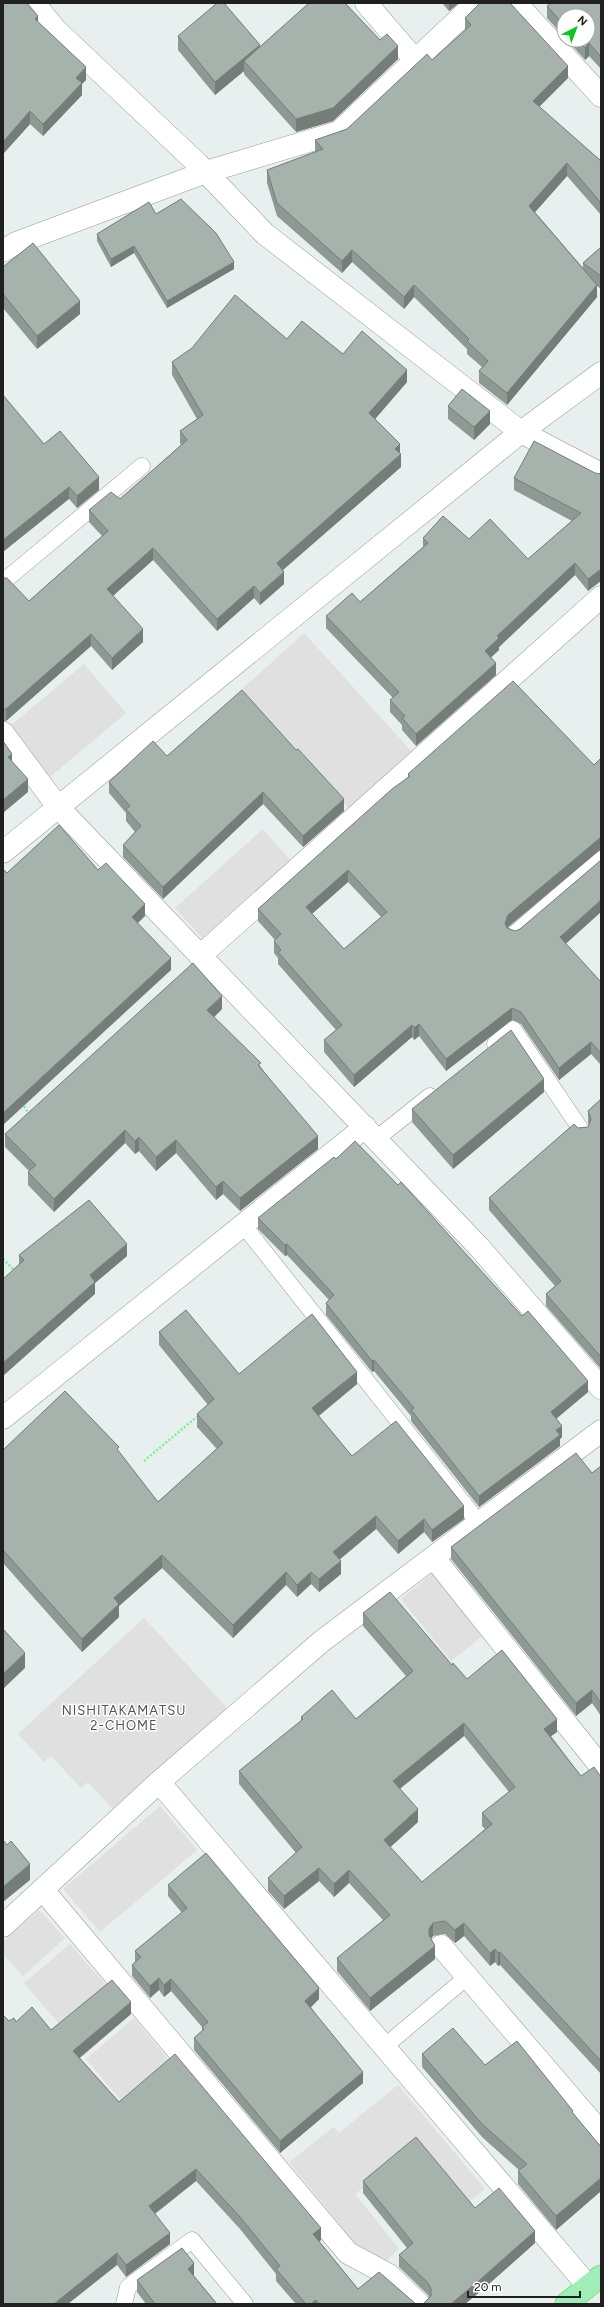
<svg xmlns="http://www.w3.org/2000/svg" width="604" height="2307" viewBox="0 0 604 2307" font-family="Figtree,sans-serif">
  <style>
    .parking { fill: #e0e0e0 }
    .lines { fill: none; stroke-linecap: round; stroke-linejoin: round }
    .service-casing { stroke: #9a9a9a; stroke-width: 17 }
    .minor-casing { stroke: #9a9a9a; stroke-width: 23 }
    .trunk-casing { stroke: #54d42e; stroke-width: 23 }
    .path { stroke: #73f48f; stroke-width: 2.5; stroke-dasharray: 2 2; stroke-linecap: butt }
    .service { stroke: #fff; stroke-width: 16 }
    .minor { stroke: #fff; stroke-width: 22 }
    .trunk { stroke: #9eeeb8; stroke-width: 22 }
    .wall { fill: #8f9994; fill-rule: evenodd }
    .shaded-wall { fill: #747d78 }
    .building { fill: #a6b2ac; stroke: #747d78; fill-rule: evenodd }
    .labels { text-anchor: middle; stroke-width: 3; stroke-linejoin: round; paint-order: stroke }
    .neighbourhood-label { font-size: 13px; letter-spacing: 1px; fill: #535353; stroke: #fff }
  </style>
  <rect width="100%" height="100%" fill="#e7f0ee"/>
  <g class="parking">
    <polygon points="304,633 414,754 351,811 241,690"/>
    <polygon points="84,664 126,713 50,777 8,728"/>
    <polygon points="263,829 292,862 205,941 175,908"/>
    <polygon points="436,1571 486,1633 451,1661 401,1599"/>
    <polygon points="144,1618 227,1708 115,1811 88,1782 81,1788 51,1756 44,1762 18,1734"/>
    <polygon points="160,1806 197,1850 100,1932 63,1889"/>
    <polygon points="39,1910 65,1938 23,1976 3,1954 3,1942"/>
    <polygon points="70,1944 108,1988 62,2027 24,1983"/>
    <polygon points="134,2018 171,2063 123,2103 86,2059"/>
    <polygon points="398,2085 485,2189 468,2203 376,2177 355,2194 399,2249 385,2262 360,2249 289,2162 334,2127 339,2133"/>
  </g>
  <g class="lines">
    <g class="service-casing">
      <g id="service">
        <polyline points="3,582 142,466"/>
        <polyline points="514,934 601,859"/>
        <polyline points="495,1044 513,1029 582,1131"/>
        <polyline points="376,1139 430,1096"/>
        <polyline points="244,1226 479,1523"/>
        <polyline points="384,2047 467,1977"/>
        <polyline points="124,2304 128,2287 192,2240 245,2304"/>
      </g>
    </g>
    <g class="minor-casing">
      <g id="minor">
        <polyline points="34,3 55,29 199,165 265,234 521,432 601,474"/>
        <polyline points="366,3 415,60"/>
        <polyline points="516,3 601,96"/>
        <polyline points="3,251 16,243 206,172 339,132 476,3"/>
        <polyline points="3,733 58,807 479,1247 601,1388"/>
        <polyline points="3,852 521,432 601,373"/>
        <polyline points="200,956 601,597"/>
        <polyline points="3,1418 365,1127"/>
        <polyline points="434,1558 601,1767"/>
        <polyline points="159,1782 588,2286"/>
        <polyline points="43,1890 348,2253 389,2275 419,2304"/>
        <polyline points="3,1926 159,1782 322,1641 601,1431"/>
        <polyline points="441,1946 601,2133"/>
      </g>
    </g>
    <g class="trunk-casing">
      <polyline id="trunk" points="566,2304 601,2276"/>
    </g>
    <g class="path">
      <polyline points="22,1103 29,1114"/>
      <polyline points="3,1259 16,1272"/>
      <polyline points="144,1461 199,1415"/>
    </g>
    <use href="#service" class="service"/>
    <use href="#minor" class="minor"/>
    <use href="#trunk" class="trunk"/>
  </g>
  <g class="wall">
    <polygon points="3,3 38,22 86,80 82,84 82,95 43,136 30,124 3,154"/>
    <polygon points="442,3 459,3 449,11"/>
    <polygon points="601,3 601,69 589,56 585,60 567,40 588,40 564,16 564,37 547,18 547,6"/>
    <polygon points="465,18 568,78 539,107 601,161 601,215 567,176 535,212 583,268 583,263 601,247 601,289 597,286 597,297 507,405 479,383 479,371 482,367 467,354 467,349 414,297 404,309 352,262 342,273 277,216 267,183 267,170 315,152 315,140 347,129 432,60 465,31"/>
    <polygon points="178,36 260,47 398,59 333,121 296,132 244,74 244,71 215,95 178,50"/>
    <polygon points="156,214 234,269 167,308 134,253 111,267 97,241 97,234"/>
    <polygon points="3,267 80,314 37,349 3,308"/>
    <polygon points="287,339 343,354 407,382 375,419 400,454 401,467 283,570 284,584 260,605 254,598 217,631 153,560 113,596 143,642 112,670 91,646 6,721 3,722 3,578 29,601 102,536 89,522 89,510 120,499 181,445 180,443 180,431 197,419 172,375 172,362"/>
    <polygon points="448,406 490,424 474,440 448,419"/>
    <polygon points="44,444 99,490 77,508 69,499"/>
    <polygon points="595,473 588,591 575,575 499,647 499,650 491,657 496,675 416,746 402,730 402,725 390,712 390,700 393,698 326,628 326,616 360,602 423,547 423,538 469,539 528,559 572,521 514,490 514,478"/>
    <polygon points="167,756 344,811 303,847 263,804 163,899 123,857 123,845 135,832 126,821 126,813 109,793 109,782"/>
    <path d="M601,758V850H600L508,927L507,928L515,931L566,944L601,982V1065L591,1054L559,1080L521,1024L512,1020L446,1071L419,1036L414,1040L412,1037L354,1087L324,1052V1040L336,1030L278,964V958L274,953V941L275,940L258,921V909L408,777V774L594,765ZM348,882L381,917L344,949L312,914Z"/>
    <polygon points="222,1009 214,1017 261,1067 318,1149 240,1211 223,1194 216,1200 176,1153 156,1171 139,1151 135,1154 125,1143 54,1212 28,1185 28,1172 29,1171 5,1147 5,1134"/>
    <polygon points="544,1092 453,1169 412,1122 412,1109"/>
    <polygon points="601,1099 601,1369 546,1306 546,1294 555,1286 489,1210 489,1198 578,1128 588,1127 589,1124 588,1123 588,1111"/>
    <polygon points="336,1159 588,1392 556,1419 562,1437 560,1439 560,1446 479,1507 411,1421 411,1416 374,1371 372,1372 326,1315 326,1303 329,1300 287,1255 285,1256 258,1229 258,1218"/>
    <polygon points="19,1255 127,1256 95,1283 95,1294 19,1264"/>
    <polygon points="159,1332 239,1374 357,1384 319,1416 352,1456 464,1519 432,1542 424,1532 398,1554 376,1529 339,1560 341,1574 319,1592 311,1584 297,1597 286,1585 233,1638 162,1568 119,1606 119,1617 82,1652 3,1563 3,1450 119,1452 158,1502 217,1449 197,1427 197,1414 208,1405 159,1345"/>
    <polygon points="601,1466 601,1716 592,1703 576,1716 451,1559 451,1547 592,1473"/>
    <path d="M363,1613L452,1665L467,1679L557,1732L551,1736L581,1776L601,1777V2074L500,1965L498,1966L495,1962L490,1966L464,1936L455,1943L445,1934L433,1936L431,1939L435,1959L370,2011L337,1971V1958L383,1920L349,1883L334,1897L319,1881L284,1909L268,1891V1878L296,1853L239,1784V1771L301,1721V1717L356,1719L406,1676L363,1626ZM464,1736L509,1792L482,1813V1826L485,1829L422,1882L390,1847L418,1822L400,1789Z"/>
    <polygon points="168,1885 319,1999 311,2007 363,2083 280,2153 194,2050 194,2038 202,2031 202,2027 171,1991 164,1997 159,1990 150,1998 132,1976 132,1965 135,1962 135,1951 182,1913 168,1896"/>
    <polygon points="131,2014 80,2058 119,2102 321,2240 319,2241 358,2289 416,2304 296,2304 276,2281 276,2274 240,2229 196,2181 155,2214 170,2244 126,2277 117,2265 9,2021 16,2022 51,2030"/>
    <polygon points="422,2054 485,2065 573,2114 601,2147 601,2191 556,2230 518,2184 518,2171 519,2170 482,2137 422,2067"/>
    <polygon points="363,2181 475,2208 535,2243 482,2290 465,2304 422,2304 423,2304 429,2297 428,2295 399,2267 399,2255 407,2248 363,2193"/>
    <polygon points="194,2275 194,2276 217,2304 146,2304 137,2292 137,2280"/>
  </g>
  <g class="shaded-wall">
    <polygon points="449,3 459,3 449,11"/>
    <polygon points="38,16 38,28 35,19"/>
    <polygon points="589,43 589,56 585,60 585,48"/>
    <polygon points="260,45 260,58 244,61 244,71 215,95 215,82"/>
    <polygon points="398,46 398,59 333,121 296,132 296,119"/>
    <polygon points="568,66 568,78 533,113 533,101"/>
    <polygon points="86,67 86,80 82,84 82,95 43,136 43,124 76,78"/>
    <polygon points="30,111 30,124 3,154 3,142"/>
    <polygon points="567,163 567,176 529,219 529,206"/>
    <polygon points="134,246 134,253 111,267 111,259"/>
    <polygon points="352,250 352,262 342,273 342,261"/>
    <polygon points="234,262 234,269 167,308 167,301"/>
    <polygon points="414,285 414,297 404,309 404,297"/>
    <polygon points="597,285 597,297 507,405 507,393"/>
    <polygon points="80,301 80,314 37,349 37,336"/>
    <polygon points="407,370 407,382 369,426 369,413"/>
    <polygon points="490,411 490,424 474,440 474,427"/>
    <polygon points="400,444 400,455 401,454 401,467 277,575 277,563 395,449"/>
    <polygon points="99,477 99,490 77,508 77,496"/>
    <polygon points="69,487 69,499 3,552 3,540"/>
    <polygon points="153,548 153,560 107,601 107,589"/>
    <polygon points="575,563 575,575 499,647 499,650 485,663 485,651 497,636"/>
    <polygon points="601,569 601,581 588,591 588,579"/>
    <polygon points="284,572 284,584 260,605 260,593"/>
    <polygon points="254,586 254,598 217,631 217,619"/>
    <polygon points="143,629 143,642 112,670 112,658"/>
    <polygon points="91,634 91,646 6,721 6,709"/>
    <polygon points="496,663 496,675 416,746 416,734"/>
    <polygon points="12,754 12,766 8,757"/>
    <polygon points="28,779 28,792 3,813 3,800"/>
    <polygon points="263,792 263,804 163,899 163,887"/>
    <polygon points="344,799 344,811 303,847 303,836"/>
    <polygon points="600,838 600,850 508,927 505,935 505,923 508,915"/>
    <polygon points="348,870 348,882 306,919 306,907"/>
    <polygon points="601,900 601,912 560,949 560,937"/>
    <polygon points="145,904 145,916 132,929 132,917"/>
    <polygon points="171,958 171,970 3,1125 3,1113"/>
    <polygon points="222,996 222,1009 207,1024 207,1010"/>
    <polygon points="512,1008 512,1020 446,1071 446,1059"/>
    <polygon points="419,1024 419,1036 414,1040 414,1028"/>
    <polygon points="412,1025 412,1037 354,1087 354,1075"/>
    <polygon points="591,1042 591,1054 559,1080 559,1068"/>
    <polygon points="544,1079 544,1092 453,1169 453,1155"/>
    <polygon points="125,1130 125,1143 54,1212 54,1199"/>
    <polygon points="318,1136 318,1149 240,1211 240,1198"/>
    <polygon points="139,1137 139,1151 135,1154 135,1141"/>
    <polygon points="176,1140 176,1153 156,1171 156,1157"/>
    <polygon points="223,1181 223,1194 216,1200 216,1187"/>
    <polygon points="127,1244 127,1256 95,1283 95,1294 3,1376 3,1363 90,1275"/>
    <polygon points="287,1244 287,1255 285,1256 285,1245"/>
    <polygon points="374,1360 374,1371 372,1372 372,1361"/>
    <polygon points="357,1372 357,1384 312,1421 312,1408"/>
    <polygon points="588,1381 588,1392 551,1423 551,1412"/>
    <polygon points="562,1426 562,1437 560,1439 560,1446 479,1507 479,1496"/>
    <polygon points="464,1506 464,1519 432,1542 432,1530"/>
    <polygon points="376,1516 376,1529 333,1565 333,1552"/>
    <polygon points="424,1519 424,1532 398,1554 398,1541"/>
    <polygon points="162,1555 162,1568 119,1606 119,1617 82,1652 82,1639 114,1598"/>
    <polygon points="341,1561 341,1574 319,1592 319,1579"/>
    <polygon points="286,1572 286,1585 233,1638 233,1625"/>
    <polygon points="311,1572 311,1584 297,1597 297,1585"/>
    <polygon points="25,1653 25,1668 3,1689 3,1674"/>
    <polygon points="592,1690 592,1703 576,1716 576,1703"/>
    <polygon points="557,1719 557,1732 544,1741 544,1729"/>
    <polygon points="464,1723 464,1736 393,1794 393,1781"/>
    <polygon points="418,1809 418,1822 384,1853 384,1840"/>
    <polygon points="30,1864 30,1880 3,1902 3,1887"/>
    <polygon points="319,1868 319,1881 284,1909 284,1896"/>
    <polygon points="349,1870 349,1883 334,1897 334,1884"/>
    <polygon points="433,1923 433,1936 429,1941 429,1929"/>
    <polygon points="464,1923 464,1936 455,1943 455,1930"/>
    <polygon points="435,1946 435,1959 370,2011 370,1998"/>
    <polygon points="495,1949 495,1962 490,1966 490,1953"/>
    <polygon points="500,1952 500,1965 498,1966 498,1953"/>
    <polygon points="159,1978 159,1990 150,1998 150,1986"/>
    <polygon points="171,1979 171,1991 164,1997 164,1985"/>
    <polygon points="319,1988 319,1999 305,2013 305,2001"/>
    <polygon points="131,2002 131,2014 73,2063 73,2051"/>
    <polygon points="363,2072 363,2083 280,2153 280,2141"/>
    <polygon points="196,2169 196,2181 149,2218 149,2206"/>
    <polygon points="601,2178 601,2191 556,2230 556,2216"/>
    <polygon points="321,2228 321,2240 313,2246 313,2234"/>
    <polygon points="535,2231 535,2243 482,2290 465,2304 451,2304"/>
    <polygon points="170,2233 170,2244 126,2277 126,2265"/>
    <polygon points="117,2253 117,2265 68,2304 54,2304"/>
    <polygon points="194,2263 194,2275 188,2281 188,2269"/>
    <polygon points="316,2300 316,2304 311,2304"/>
  </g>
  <g class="building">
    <polygon points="3,3 27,3 38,16 35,19 86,67 76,78 82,83 43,124 30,111 3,142"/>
    <polygon points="217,3 224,3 260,45 215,82 178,36"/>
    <polygon points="309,3 345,3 380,40 387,34 398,46 333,108 296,119 244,61"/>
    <polygon points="480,3 510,3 568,66 533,101 601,161 601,203 567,163 529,206 597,285 507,393 479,371 488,361 467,341 469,339 414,285 404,297 352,250 342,261 277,203 267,170 323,149 315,140 347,129 427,54 432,60 471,25 465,18"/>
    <polygon points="551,3 601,3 601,57 589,43 585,48 578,40 588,40 588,16 564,16 564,25 547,6"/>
    <polygon points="181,199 216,233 234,262 167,301 134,246 111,259 97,234 149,202 156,214"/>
    <polygon points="33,243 80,301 37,336 3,294 3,267"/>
    <polygon points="601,247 601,276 583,263"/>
    <polygon points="235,295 287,339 302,321 343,354 362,331 407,370 369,413 400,444 395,449 401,454 277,563 284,572 260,593 254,586 217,619 153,548 107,589 143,629 112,658 91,634 6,709 3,709 3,578 7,578 29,601 108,531 89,510 111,492 120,499 187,440 180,431 203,415 172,362 192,348"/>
    <polygon points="462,389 490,411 474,427 448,406"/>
    <polygon points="3,395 44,444 60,431 99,477 77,496 69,487 3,540"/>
    <polygon points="534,441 595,473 601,474 601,569 588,579 575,563 497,636 499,638 485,651 496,663 416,734 402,718 405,716 390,700 399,692 326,616 352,593 360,602 428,543 423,538 443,516 469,539 490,519 528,559 581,513 514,478"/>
    <path d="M513,681L594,765L601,758V838H600L508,915L505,923L507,928L515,931L520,929L601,860V900L560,937L601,982V1053L591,1042L559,1068L521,1012L512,1008L446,1059L419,1024L414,1028L412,1025L354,1075L324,1040L342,1025L278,952L281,950L274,941L281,934L258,909L392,789L410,776L408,774ZM348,870L387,912L344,949L306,907Z"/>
    <polygon points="242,690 296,750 298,749 344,799 303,836 263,792 163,887 123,845 141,826 126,809 130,806 109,782 153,741 167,756"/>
    <polygon points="3,741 12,754 8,757 28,779 3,800"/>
    <polygon points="59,825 98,870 106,863 145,904 132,917 171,958 3,1113 3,869 7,873"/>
    <polygon points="193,963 222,996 207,1010 261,1063 258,1065 318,1136 240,1198 223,1181 216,1187 176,1140 156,1157 139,1137 135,1141 125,1130 54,1199 28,1172 36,1165 5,1134"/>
    <polygon points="511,1030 544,1079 453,1155 412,1109"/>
    <polygon points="601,1099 601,1357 546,1294 561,1281 489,1198 574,1124 578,1128 588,1127 591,1119 588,1111"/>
    <polygon points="355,1141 398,1185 401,1182 522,1316 528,1311 588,1381 551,1412 562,1426 556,1430 560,1435 479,1496 411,1410 414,1408 374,1360 372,1361 326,1303 334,1295 287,1244 285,1245 258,1218 334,1157 336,1159"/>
    <polygon points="89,1200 127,1244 90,1275 95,1282 3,1363 3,1279 24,1260 19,1255"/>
    <polygon points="186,1310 239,1374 312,1314 357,1372 312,1408 352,1456 396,1421 464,1506 432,1530 424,1519 398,1541 376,1516 333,1552 341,1561 319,1579 311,1572 297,1585 286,1572 233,1625 162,1555 114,1598 119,1604 82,1639 3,1550 3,1450 65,1391 119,1447 117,1449 158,1502 223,1443 197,1414 214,1399 159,1332"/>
    <polygon points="576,1453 592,1473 601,1466 601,1703 592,1690 576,1703 451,1547"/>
    <path d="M390,1592L452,1665L453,1663L467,1679L502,1650L557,1719L544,1729L581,1776L594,1767L601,1777V2061L500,1952L498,1953L495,1949L490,1953L464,1923L455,1930L445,1921L433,1923L429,1929V1935L435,1946L370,1998L337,1958L390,1915L349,1870L334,1884L319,1868L284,1896L268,1878L302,1847L239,1771L303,1719L301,1717L332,1690L356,1719L413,1671L363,1613ZM464,1723L515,1787L482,1813L492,1824L422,1882L384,1840L418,1809L393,1781Z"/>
    <polygon points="3,1629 25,1653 3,1674"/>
    <polygon points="3,1840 7,1845 11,1841 30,1864 3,1887"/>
    <polygon points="206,1853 319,1988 305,2001 363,2072 280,2141 194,2038 204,2029 202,2027 208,2022 171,1979 164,1985 159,1978 150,1986 132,1965 141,1957 135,1951 187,1908 168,1885"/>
    <polygon points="112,1980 131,2002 73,2051 119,2102 175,2054 321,2228 313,2234 358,2289 379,2272 416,2304 320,2304 316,2300 311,2304 306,2304 276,2269 280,2266 240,2217 196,2169 149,2206 170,2233 126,2265 117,2253 54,2304 3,2304 3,2015 9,2021 14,2018 16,2022 32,2007 51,2030"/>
    <polygon points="453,2028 485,2065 517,2041 573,2111 572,2112 601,2147 601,2178 556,2216 518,2171 527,2164 482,2124 422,2054"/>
    <polygon points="416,2137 475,2208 499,2188 535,2231 482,2278 451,2304 422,2304 423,2304 431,2296 431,2289 428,2283 399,2255 413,2243 363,2181"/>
    <polygon points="182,2248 194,2263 188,2269 217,2304 155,2304 137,2280"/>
  </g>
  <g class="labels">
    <g class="neighbourhood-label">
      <text x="124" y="1715">NISHITAKAMATSU<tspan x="124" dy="15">2-CHOME</tspan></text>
    </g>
  </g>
  <rect width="604" height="2307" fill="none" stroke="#202020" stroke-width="8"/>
  <g transform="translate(576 28) rotate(42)"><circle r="19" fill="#ffffff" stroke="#a6a6a6"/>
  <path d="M0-3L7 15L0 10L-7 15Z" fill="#09c71e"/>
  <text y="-6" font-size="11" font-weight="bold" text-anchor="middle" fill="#202020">N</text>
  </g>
  <path d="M468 2291v6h112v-6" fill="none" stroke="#202020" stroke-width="2"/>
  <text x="474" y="2291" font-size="12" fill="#202020" stroke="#ffffff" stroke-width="3" paint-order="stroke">20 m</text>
</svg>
